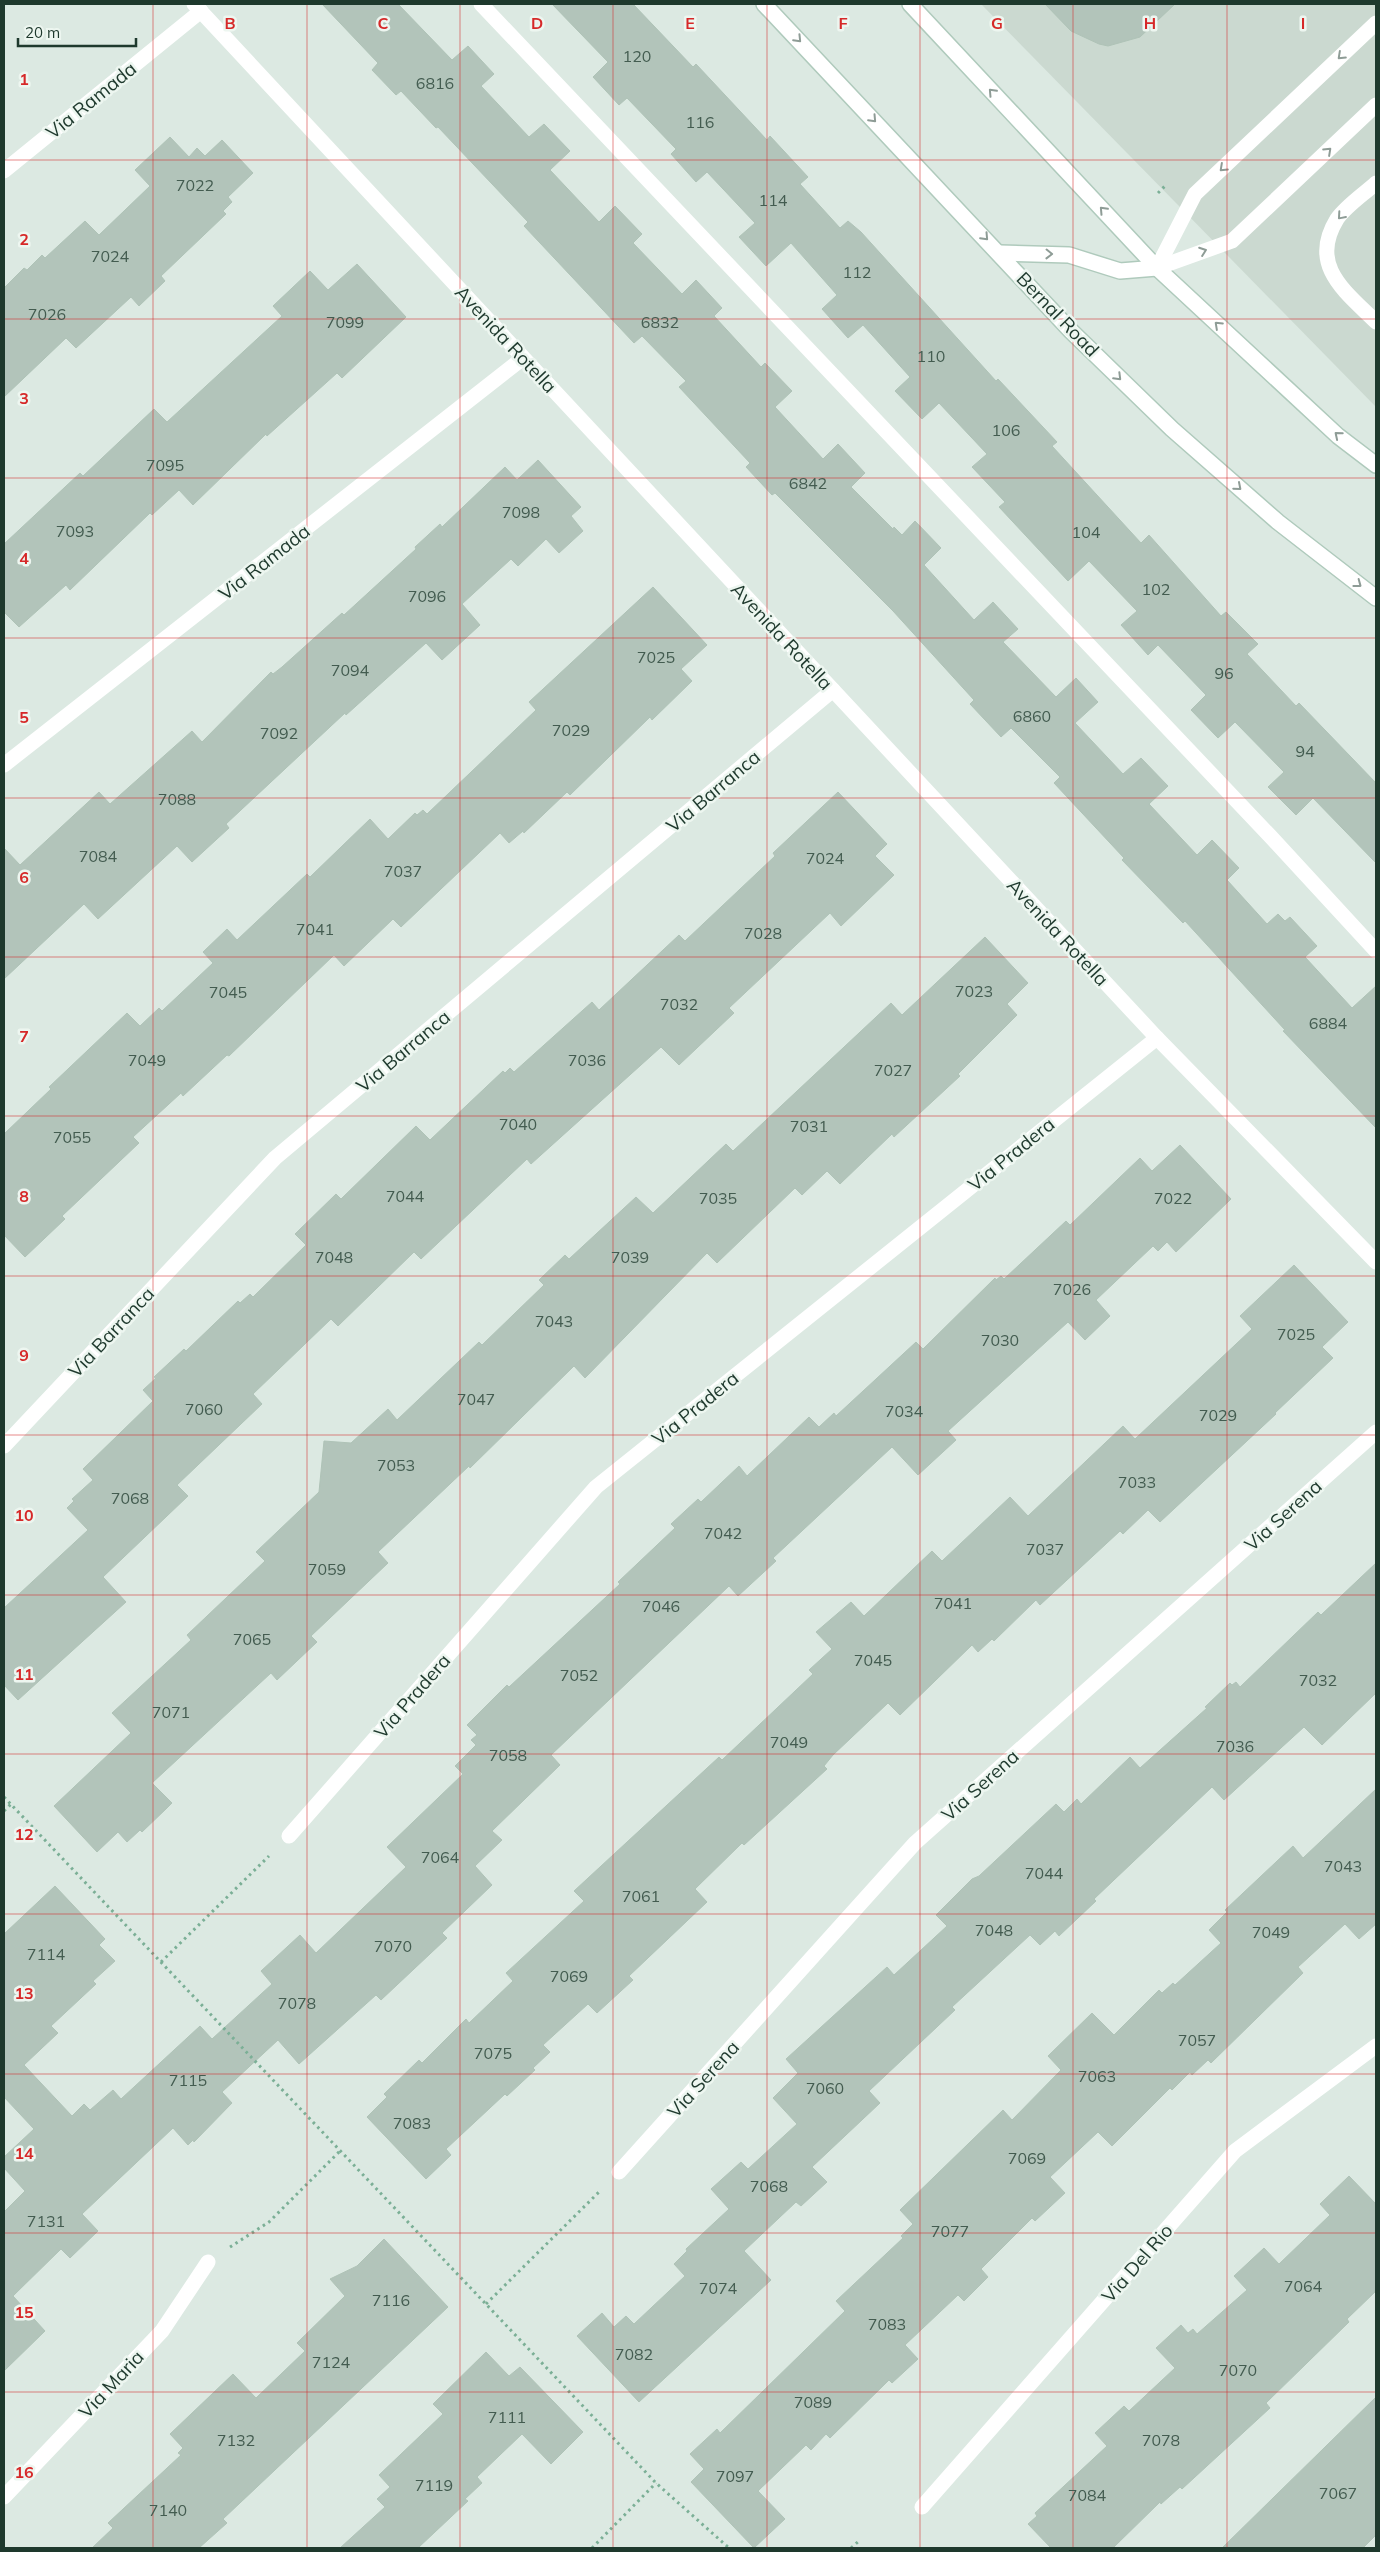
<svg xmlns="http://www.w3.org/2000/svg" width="1380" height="2552" viewBox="0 0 1380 2552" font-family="Mulish,sans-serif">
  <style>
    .built { fill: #cbd9d0 }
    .building { fill: #b2c4ba; stroke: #afc3b7 }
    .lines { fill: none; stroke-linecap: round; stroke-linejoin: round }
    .secondary-casing { stroke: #afcabc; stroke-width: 18 }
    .path { stroke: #7baf96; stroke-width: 3; stroke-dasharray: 2.5 4; stroke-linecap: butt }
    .service { stroke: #fff; stroke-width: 15 }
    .minor { stroke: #fff; stroke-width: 15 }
    .tertiary { stroke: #fff; stroke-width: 15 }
    .secondary { stroke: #fff; stroke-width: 15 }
    .oneway { stroke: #8e9c96 }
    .grid { fill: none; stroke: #d62828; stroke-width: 1; stroke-opacity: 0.55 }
    .labels { text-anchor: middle; stroke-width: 5; stroke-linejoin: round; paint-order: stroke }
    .number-label { font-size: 16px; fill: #435c50 }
    .street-label { font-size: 19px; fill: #1e392d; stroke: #edf6f0 }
    .grid-label { font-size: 16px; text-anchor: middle; font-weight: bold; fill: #d62828; stroke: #edf6f0; stroke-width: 5; stroke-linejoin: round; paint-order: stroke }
  </style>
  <rect width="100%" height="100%" fill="#dce9e2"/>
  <polygon class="built" points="981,4 1376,4 1376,407"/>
  <g class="building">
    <polygon points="322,4 398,4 452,60 468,46 494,74 481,86 529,137 544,124 570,151 550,170 599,222 615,206 642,234 633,243 682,294 696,280 722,308 714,316 761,367 765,363 792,391 775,407 823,459 838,444 865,473 851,487 893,529 894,527 902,535 915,521 941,548 924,565 974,620 993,602 1018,629 1003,642 1056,697 1076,678 1098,702 1075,723 1123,774 1141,758 1168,786 1149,804 1197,855 1212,840 1239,868 1227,880 1267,924 1278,914 1285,921 1290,917 1317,946 1305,957 1352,1008 1376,986 1376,1128 1283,1031 1285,1030 1185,921 1183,923 1122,860 1124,858 1054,783 1060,777 1011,728 1001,737 970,704 974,700 893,611 775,493 772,495 746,467 750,463 679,387 686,381 642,336 634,343 524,226 528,222 438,127 436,128 401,91 396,95 372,70 378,63"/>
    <polygon points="552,4 633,4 693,67 696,64 767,140 770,136 808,177 800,184 840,228 848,221 861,232 996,381 998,379 1057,442 1052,446 1141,543 1149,535 1221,616 1226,612 1258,644 1247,654 1296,706 1299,703 1376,783 1376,863 1313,798 1296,815 1268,787 1284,772 1235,722 1218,738 1191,710 1206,695 1158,645 1148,655 1121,625 1137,611 1089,561 1068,581 999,507 1005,502 972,467 987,454 939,403 922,419 895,391 910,377 863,325 848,338 822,309 837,295 791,243 766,266 739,237 755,223 707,172 696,182 671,154 676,149 627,98 619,105 593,77 608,62"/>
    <polygon points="1045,4 1175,4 1140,37 1108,46 1099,44 1071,31"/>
    <polygon points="170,137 189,157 197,148 205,156 222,140 253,173 228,197 232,202 223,211 226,214 161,276 165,281 139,306 131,297 76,348 66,338 4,397 4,288 24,268 27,270 42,255 45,258 85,221 99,235 150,186 135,170"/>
    <polygon points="357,264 406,317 342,378 337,373 267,436 266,434 193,505 179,490 152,515 150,513 70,590 66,585 19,627 4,612 4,544 80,473 83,476 154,409 167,422 282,316 273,306 310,271 328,290"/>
    <polygon points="538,460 581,507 571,516 583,531 559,553 546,539 518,566 511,559 462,604 480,625 442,660 426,643 346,715 345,713 226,824 229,828 192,862 177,846 98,919 84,904 4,979 4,848 20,865 99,792 110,804 192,731 202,742 271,672 273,674 282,667 342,613 344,615 416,549 415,547 440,524 442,527 505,467 517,480"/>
    <polygon points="653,587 707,645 681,669 692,681 652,720 650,717 570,795 567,792 524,833 523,831 509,843 500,833 401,927 393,919 344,966 334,955 229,1056 227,1055 183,1096 181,1093 133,1137 139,1143 62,1216 65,1219 25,1257 4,1235 4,1134 51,1089 49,1087 127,1013 140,1026 159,1008 162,1011 213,963 203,952 227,929 237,940 307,874 310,877 370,819 388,839 415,813 417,815 423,810 427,814 536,710 529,702"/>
    <polygon points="838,792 887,844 875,856 894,875 841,926 830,913 729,1008 734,1013 679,1065 661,1047 531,1164 527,1159 421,1259 414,1252 338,1326 331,1319 253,1394 262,1404 177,1485 188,1496 103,1577 126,1602 18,1700 4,1685 4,1608 88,1530 67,1508 74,1501 72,1499 93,1480 83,1469 153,1401 143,1390 156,1378 154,1377 184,1349 186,1351 238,1301 240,1303 250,1294 253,1297 306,1245 295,1234 336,1194 341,1199 416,1126 430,1140 503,1071 505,1073 510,1068 514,1072 592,1002 599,1010 679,935 685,941 775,856 773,853"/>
    <polygon points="985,937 1028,983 1007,1004 1017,1015 958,1074 960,1076 894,1137 892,1134 840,1184 827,1171 802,1195 795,1188 717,1263 707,1253 585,1378 574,1366 470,1468 469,1466 378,1552 388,1563 311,1636 317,1642 277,1680 271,1673 152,1783 172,1803 167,1808 142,1832 140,1830 127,1842 118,1832 97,1852 54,1806 131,1733 112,1713 191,1640 187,1635 265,1561 256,1552 319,1492 324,1441 351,1443 388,1409 397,1420 479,1342 482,1345 544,1285 539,1280 565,1255 569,1259 636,1197 653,1213 726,1144 733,1151 891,1003 902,1015"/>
    <polygon points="1180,1145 1231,1199 1176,1252 1167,1242 1158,1251 1153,1246 1096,1300 1110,1316 1085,1340 1068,1322 948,1431 956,1440 918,1475 892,1447 773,1558 776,1561 738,1596 729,1586 551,1755 560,1765 492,1831 502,1840 475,1866 492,1885 442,1933 447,1938 381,2000 376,1995 299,2064 278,2040 222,2092 232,2103 194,2142 193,2140 188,2145 173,2128 82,2214 98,2231 70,2258 61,2249 13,2296 45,2331 4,2371 4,2212 25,2191 4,2168 4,2157 34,2129 4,2097 4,1934 55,1886 105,1939 99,1945 115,1961 93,1981 96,1984 51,2026 58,2033 24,2065 72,2116 84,2104 90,2110 113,2090 121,2099 200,2026 212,2039 272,1984 261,1971 300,1935 316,1953 406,1867 387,1847 463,1774 455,1766 476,1745 471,1740 477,1735 467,1725 507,1685 509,1687 620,1584 618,1582 675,1528 671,1524 698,1499 701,1502 739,1466 747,1476 809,1417 819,1427 834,1413 836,1416 916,1342 923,1349 995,1278 996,1280 1001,1276 1004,1279 1066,1221 1070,1225 1140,1158 1152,1171"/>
    <polygon points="1294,1265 1348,1322 1322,1347 1333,1358 1275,1413 1276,1414 1160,1522 1148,1510 1123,1534 1120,1531 1040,1605 1036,1600 994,1641 992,1639 978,1652 972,1645 900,1715 888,1703 833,1755 824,1766 827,1769 744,1845 742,1843 695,1889 707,1902 629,1976 633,1980 597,2013 588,2004 543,2045 550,2052 533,2068 535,2070 507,2096 505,2094 446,2149 451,2155 426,2179 367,2117 387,2097 384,2094 419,2060 422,2063 466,2019 469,2023 513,1981 506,1973 584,1901 574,1891 719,1757 722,1760 813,1674 809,1670 832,1649 816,1632 851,1602 864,1616 932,1551 942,1561 1010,1497 1028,1516 1123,1426 1135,1439 1252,1329 1240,1316"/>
    <polygon points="1376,1563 1376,1693 1322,1745 1304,1727 1224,1800 1212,1787 1094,1899 1096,1901 1059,1936 1055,1931 1040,1945 1030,1935 952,2007 955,2010 869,2091 880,2103 812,2167 827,2182 801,2206 796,2202 744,2251 771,2280 639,2402 577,2336 602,2313 614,2327 626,2316 634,2324 685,2276 674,2264 687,2251 686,2249 729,2209 711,2189 741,2162 748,2169 797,2124 773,2098 798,2073 786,2059 887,1967 894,1975 947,1926 936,1915 972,1879 979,1876 1056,1804 1064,1812 1077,1799 1081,1804 1130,1757 1140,1768 1207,1708 1205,1707 1230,1683 1232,1685 1236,1682 1240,1687 1318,1612 1321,1615"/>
    <polygon points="1376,1789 1376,1924 1359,1939 1345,1924 1298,1967 1303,1973 1211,2063 1208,2060 1192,2075 1190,2072 1172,2090 1170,2088 1112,2146 1098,2132 1050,2177 1065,2193 1035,2221 1032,2218 981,2269 988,2277 964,2301 958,2295 905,2345 918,2359 892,2383 889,2380 830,2438 826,2434 811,2450 806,2445 758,2491 785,2519 754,2548 691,2482 704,2469 690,2454 717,2429 720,2433 845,2311 836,2301 903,2238 901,2236 913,2224 900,2210 1003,2110 1012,2120 1061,2070 1048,2056 1092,2013 1114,2035 1159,1990 1162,1993 1173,1983 1175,1985 1221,1943 1209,1930 1227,1912 1225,1910 1293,1846 1303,1858"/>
    <polygon points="1349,2176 1376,2204 1376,2291 1347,2319 1349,2322 1266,2403 1270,2408 1182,2489 1180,2487 1161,2504 1160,2502 1113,2548 1051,2548 1028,2524 1037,2516 1035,2513 1107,2446 1095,2433 1124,2406 1129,2411 1175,2368 1156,2348 1181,2325 1188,2333 1193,2329 1197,2334 1247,2290 1234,2276 1264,2248 1279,2264 1330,2215 1320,2204"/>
    <polygon points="384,2239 448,2307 223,2519 227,2523 199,2548 92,2548 113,2528 108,2523 181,2455 178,2453 183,2448 170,2434 233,2374 256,2398 305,2351 297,2343 345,2296 330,2279 357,2266"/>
    <polygon points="486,2352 509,2376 520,2367 583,2432 551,2464 522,2434 477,2477 482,2483 465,2499 468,2501 418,2548 340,2548 385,2507 377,2499 390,2487 379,2475 443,2414 433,2404"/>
    <polygon points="1376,2397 1376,2535 1363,2548 1222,2548"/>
  </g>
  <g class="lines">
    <g class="secondary-casing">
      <g id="secondary">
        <polyline points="764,4 1071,331 1172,429 1278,522 1376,598"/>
        <polyline points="910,4 1157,268 1338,436 1376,465"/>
        <polyline points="1000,253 1069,255 1120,271 1157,268"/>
      </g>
    </g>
    <g class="path">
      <polyline points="1158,193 1166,185"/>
      <polyline points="4,1797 656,2483 729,2548"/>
      <polyline points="4,1811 11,1804"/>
      <polyline points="161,1962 269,1856"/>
      <polyline points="230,2247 269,2222 340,2151"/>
      <polyline points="486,2304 599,2192"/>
      <polyline points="592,2548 656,2483"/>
      <polyline points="851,2548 860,2540"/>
    </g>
    <g class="service">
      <polyline points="481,4 1271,837 1376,951"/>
      <path d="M1376,183C1364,194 1346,206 1337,219C1308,266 1346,292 1376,322"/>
      <polyline points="1157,268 1195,194 1376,23"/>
      <polyline points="1157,268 1232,241 1376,105"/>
    </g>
    <g class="minor">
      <polyline points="4,171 201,11"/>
      <polyline points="4,765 523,358"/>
      <polyline points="4,1446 275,1158 833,690"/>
      <polyline points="289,1836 596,1487 1157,1038"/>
      <polyline points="619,2172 915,1843 1376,1432"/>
      <polyline points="4,2497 162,2331 208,2262"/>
      <polyline points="922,2507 1235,2151 1376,2046"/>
    </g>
    <polyline class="tertiary" points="194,4 1157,1038 1376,1262"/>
    <use href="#secondary" class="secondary"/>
  </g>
  <defs><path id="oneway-chevron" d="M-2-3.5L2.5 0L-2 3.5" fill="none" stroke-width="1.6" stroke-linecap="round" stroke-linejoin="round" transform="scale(1.25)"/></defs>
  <g class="oneway">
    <use href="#oneway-chevron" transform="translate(798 39) rotate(46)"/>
    <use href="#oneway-chevron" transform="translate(1341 56) rotate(137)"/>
    <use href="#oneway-chevron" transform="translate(992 92) rotate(-133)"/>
    <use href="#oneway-chevron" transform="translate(873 119) rotate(47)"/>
    <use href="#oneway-chevron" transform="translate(1328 151) rotate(-43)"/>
    <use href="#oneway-chevron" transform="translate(1223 168) rotate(137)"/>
    <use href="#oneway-chevron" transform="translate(1103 210) rotate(-133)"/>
    <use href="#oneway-chevron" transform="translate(1341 216) rotate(131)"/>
    <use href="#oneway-chevron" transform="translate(985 237) rotate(47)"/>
    <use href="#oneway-chevron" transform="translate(1203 251) rotate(-20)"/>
    <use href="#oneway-chevron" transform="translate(1049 254) rotate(1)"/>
    <use href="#oneway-chevron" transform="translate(1218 325) rotate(-137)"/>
    <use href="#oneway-chevron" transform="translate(1118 377) rotate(45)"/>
    <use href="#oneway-chevron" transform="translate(1338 435) rotate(-140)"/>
    <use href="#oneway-chevron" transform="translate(1238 487) rotate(41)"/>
    <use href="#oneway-chevron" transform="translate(1358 584) rotate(37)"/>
  </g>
  <path class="grid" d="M153,4V2548M307,4V2548M460,4V2548M613,4V2548M767,4V2548M920,4V2548M1073,4V2548M1227,4V2548M4,160H1376M4,319H1376M4,478H1376M4,638H1376M4,798H1376M4,957H1376M4,1116H1376M4,1276H1376M4,1435H1376M4,1595H1376M4,1754H1376M4,1914H1376M4,2074H1376M4,2233H1376M4,2392H1376"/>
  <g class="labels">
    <g class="number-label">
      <text x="637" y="62">120</text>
      <text x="435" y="89">6816</text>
      <text x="700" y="128">116</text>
      <text x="195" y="191">7022</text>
      <text x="773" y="206">114</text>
      <text x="110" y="262">7024</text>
      <text x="857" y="278">112</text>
      <text x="47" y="320">7026</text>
      <text x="345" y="328">7099</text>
      <text x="660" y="328">6832</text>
      <text x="931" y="362">110</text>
      <text x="1006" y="436">106</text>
      <text x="165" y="471">7095</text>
      <text x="808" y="489">6842</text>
      <text x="521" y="518">7098</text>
      <text x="75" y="537">7093</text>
      <text x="1086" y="538">104</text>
      <text x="1156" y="595">102</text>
      <text x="427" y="602">7096</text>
      <text x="656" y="663">7025</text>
      <text x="350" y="676">7094</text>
      <text x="1224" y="679">96</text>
      <text x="1032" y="722">6860</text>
      <text x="571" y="736">7029</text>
      <text x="279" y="739">7092</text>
      <text x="1305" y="757">94</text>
      <text x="177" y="805">7088</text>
      <text x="98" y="862">7084</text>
      <text x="825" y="864">7024</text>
      <text x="403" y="877">7037</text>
      <text x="315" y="935">7041</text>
      <text x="763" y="939">7028</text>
      <text x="974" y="997">7023</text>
      <text x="228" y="998">7045</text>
      <text x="679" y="1010">7032</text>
      <text x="1328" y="1029">6884</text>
      <text x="147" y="1066">7049</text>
      <text x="587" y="1066">7036</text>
      <text x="893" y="1076">7027</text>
      <text x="518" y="1130">7040</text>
      <text x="809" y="1132">7031</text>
      <text x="72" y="1143">7055</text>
      <text x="405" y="1202">7044</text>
      <text x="718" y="1204">7035</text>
      <text x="1173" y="1204">7022</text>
      <text x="334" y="1263">7048</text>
      <text x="630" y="1263">7039</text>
      <text x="1072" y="1295">7026</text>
      <text x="554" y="1327">7043</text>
      <text x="1296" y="1340">7025</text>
      <text x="1000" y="1346">7030</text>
      <text x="476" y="1405">7047</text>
      <text x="204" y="1415">7060</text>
      <text x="904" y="1417">7034</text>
      <text x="1218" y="1421">7029</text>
      <text x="396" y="1471">7053</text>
      <text x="1137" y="1488">7033</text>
      <text x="130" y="1504">7068</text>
      <text x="723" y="1539">7042</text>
      <text x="1045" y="1555">7037</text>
      <text x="327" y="1575">7059</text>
      <text x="953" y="1609">7041</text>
      <text x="661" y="1612">7046</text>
      <text x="252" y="1645">7065</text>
      <text x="873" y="1666">7045</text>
      <text x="579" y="1681">7052</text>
      <text x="1318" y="1686">7032</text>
      <text x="171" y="1718">7071</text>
      <text x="789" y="1748">7049</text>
      <text x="1235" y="1752">7036</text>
      <text x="508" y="1761">7058</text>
      <text x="440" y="1863">7064</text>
      <text x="1343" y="1872">7043</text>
      <text x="1044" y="1879">7044</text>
      <text x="641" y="1902">7061</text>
      <text x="994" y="1936">7048</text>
      <text x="1271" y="1938">7049</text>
      <text x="393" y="1952">7070</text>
      <text x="46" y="1960">7114</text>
      <text x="569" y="1982">7069</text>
      <text x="297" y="2009">7078</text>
      <text x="1197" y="2046">7057</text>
      <text x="493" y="2059">7075</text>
      <text x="1097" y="2082">7063</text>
      <text x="188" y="2086">7115</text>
      <text x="825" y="2094">7060</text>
      <text x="412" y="2129">7083</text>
      <text x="1027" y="2164">7069</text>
      <text x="769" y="2192">7068</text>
      <text x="46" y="2227">7131</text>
      <text x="950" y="2237">7077</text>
      <text x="1303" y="2292">7064</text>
      <text x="718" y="2294">7074</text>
      <text x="391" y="2306">7116</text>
      <text x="887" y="2330">7083</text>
      <text x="634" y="2360">7082</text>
      <text x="331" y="2368">7124</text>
      <text x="1238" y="2376">7070</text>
      <text x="813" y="2408">7089</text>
      <text x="507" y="2423">7111</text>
      <text x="236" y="2446">7132</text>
      <text x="1161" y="2446">7078</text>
      <text x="735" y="2482">7097</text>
      <text x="434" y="2491">7119</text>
      <text x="1338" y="2499">7067</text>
      <text x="1087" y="2501">7084</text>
      <text x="168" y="2516">7140</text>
    </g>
    <g class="street-label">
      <text transform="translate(91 100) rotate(-39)" y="7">Via Ramada</text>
      <text transform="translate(1058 314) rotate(46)" y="7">Bernal Road</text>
      <text transform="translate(506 339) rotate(47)" y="7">Avenida Rotella</text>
      <text transform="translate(264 562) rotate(-38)" y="7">Via Ramada</text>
      <text transform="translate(782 636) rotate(47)" y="7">Avenida Rotella</text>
      <text transform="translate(713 791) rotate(-40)" y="7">Via Barranca</text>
      <text transform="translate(1058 932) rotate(47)" y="7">Avenida Rotella</text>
      <text transform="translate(403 1051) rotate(-40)" y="7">Via Barranca</text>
      <text transform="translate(1011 1154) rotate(-39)" y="7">Via Pradera</text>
      <text transform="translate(111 1332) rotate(-47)" y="7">Via Barranca</text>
      <text transform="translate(695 1408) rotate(-39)" y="7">Via Pradera</text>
      <text transform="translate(1283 1515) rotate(-42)" y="7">Via Serena</text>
      <text transform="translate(412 1696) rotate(-49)" y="7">Via Pradera</text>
      <text transform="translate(980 1785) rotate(-42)" y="7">Via Serena</text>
      <text transform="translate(703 2079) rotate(-48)" y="7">Via Serena</text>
      <text transform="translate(1137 2263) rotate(-49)" y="7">Via Del Rio</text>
      <text transform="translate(111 2384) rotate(-47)" y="7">Via Maria</text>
    </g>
  </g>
  <g class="grid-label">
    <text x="230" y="29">B</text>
    <text x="383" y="29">C</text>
    <text x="537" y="29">D</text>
    <text x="690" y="29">E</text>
    <text x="843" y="29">F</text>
    <text x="997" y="29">G</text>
    <text x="1150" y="29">H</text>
    <text x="1303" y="29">I</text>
    <text x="24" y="85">1</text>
    <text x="24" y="245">2</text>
    <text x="24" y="404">3</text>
    <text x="24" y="564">4</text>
    <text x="24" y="723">5</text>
    <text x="24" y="883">6</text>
    <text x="24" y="1042">7</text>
    <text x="24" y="1202">8</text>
    <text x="24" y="1361">9</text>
    <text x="24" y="1521">10</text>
    <text x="24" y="1680">11</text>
    <text x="24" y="1840">12</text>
    <text x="24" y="1999">13</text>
    <text x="24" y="2159">14</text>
    <text x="24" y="2318">15</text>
    <text x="24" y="2478">16</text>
  </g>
  <rect width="1380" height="2552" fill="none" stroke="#1e392d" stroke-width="10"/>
  <path d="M18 38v8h118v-8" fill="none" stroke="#1e392d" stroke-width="2.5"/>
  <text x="25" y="38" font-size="15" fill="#1e392d" stroke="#edf6f0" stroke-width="4" paint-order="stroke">20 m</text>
</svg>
